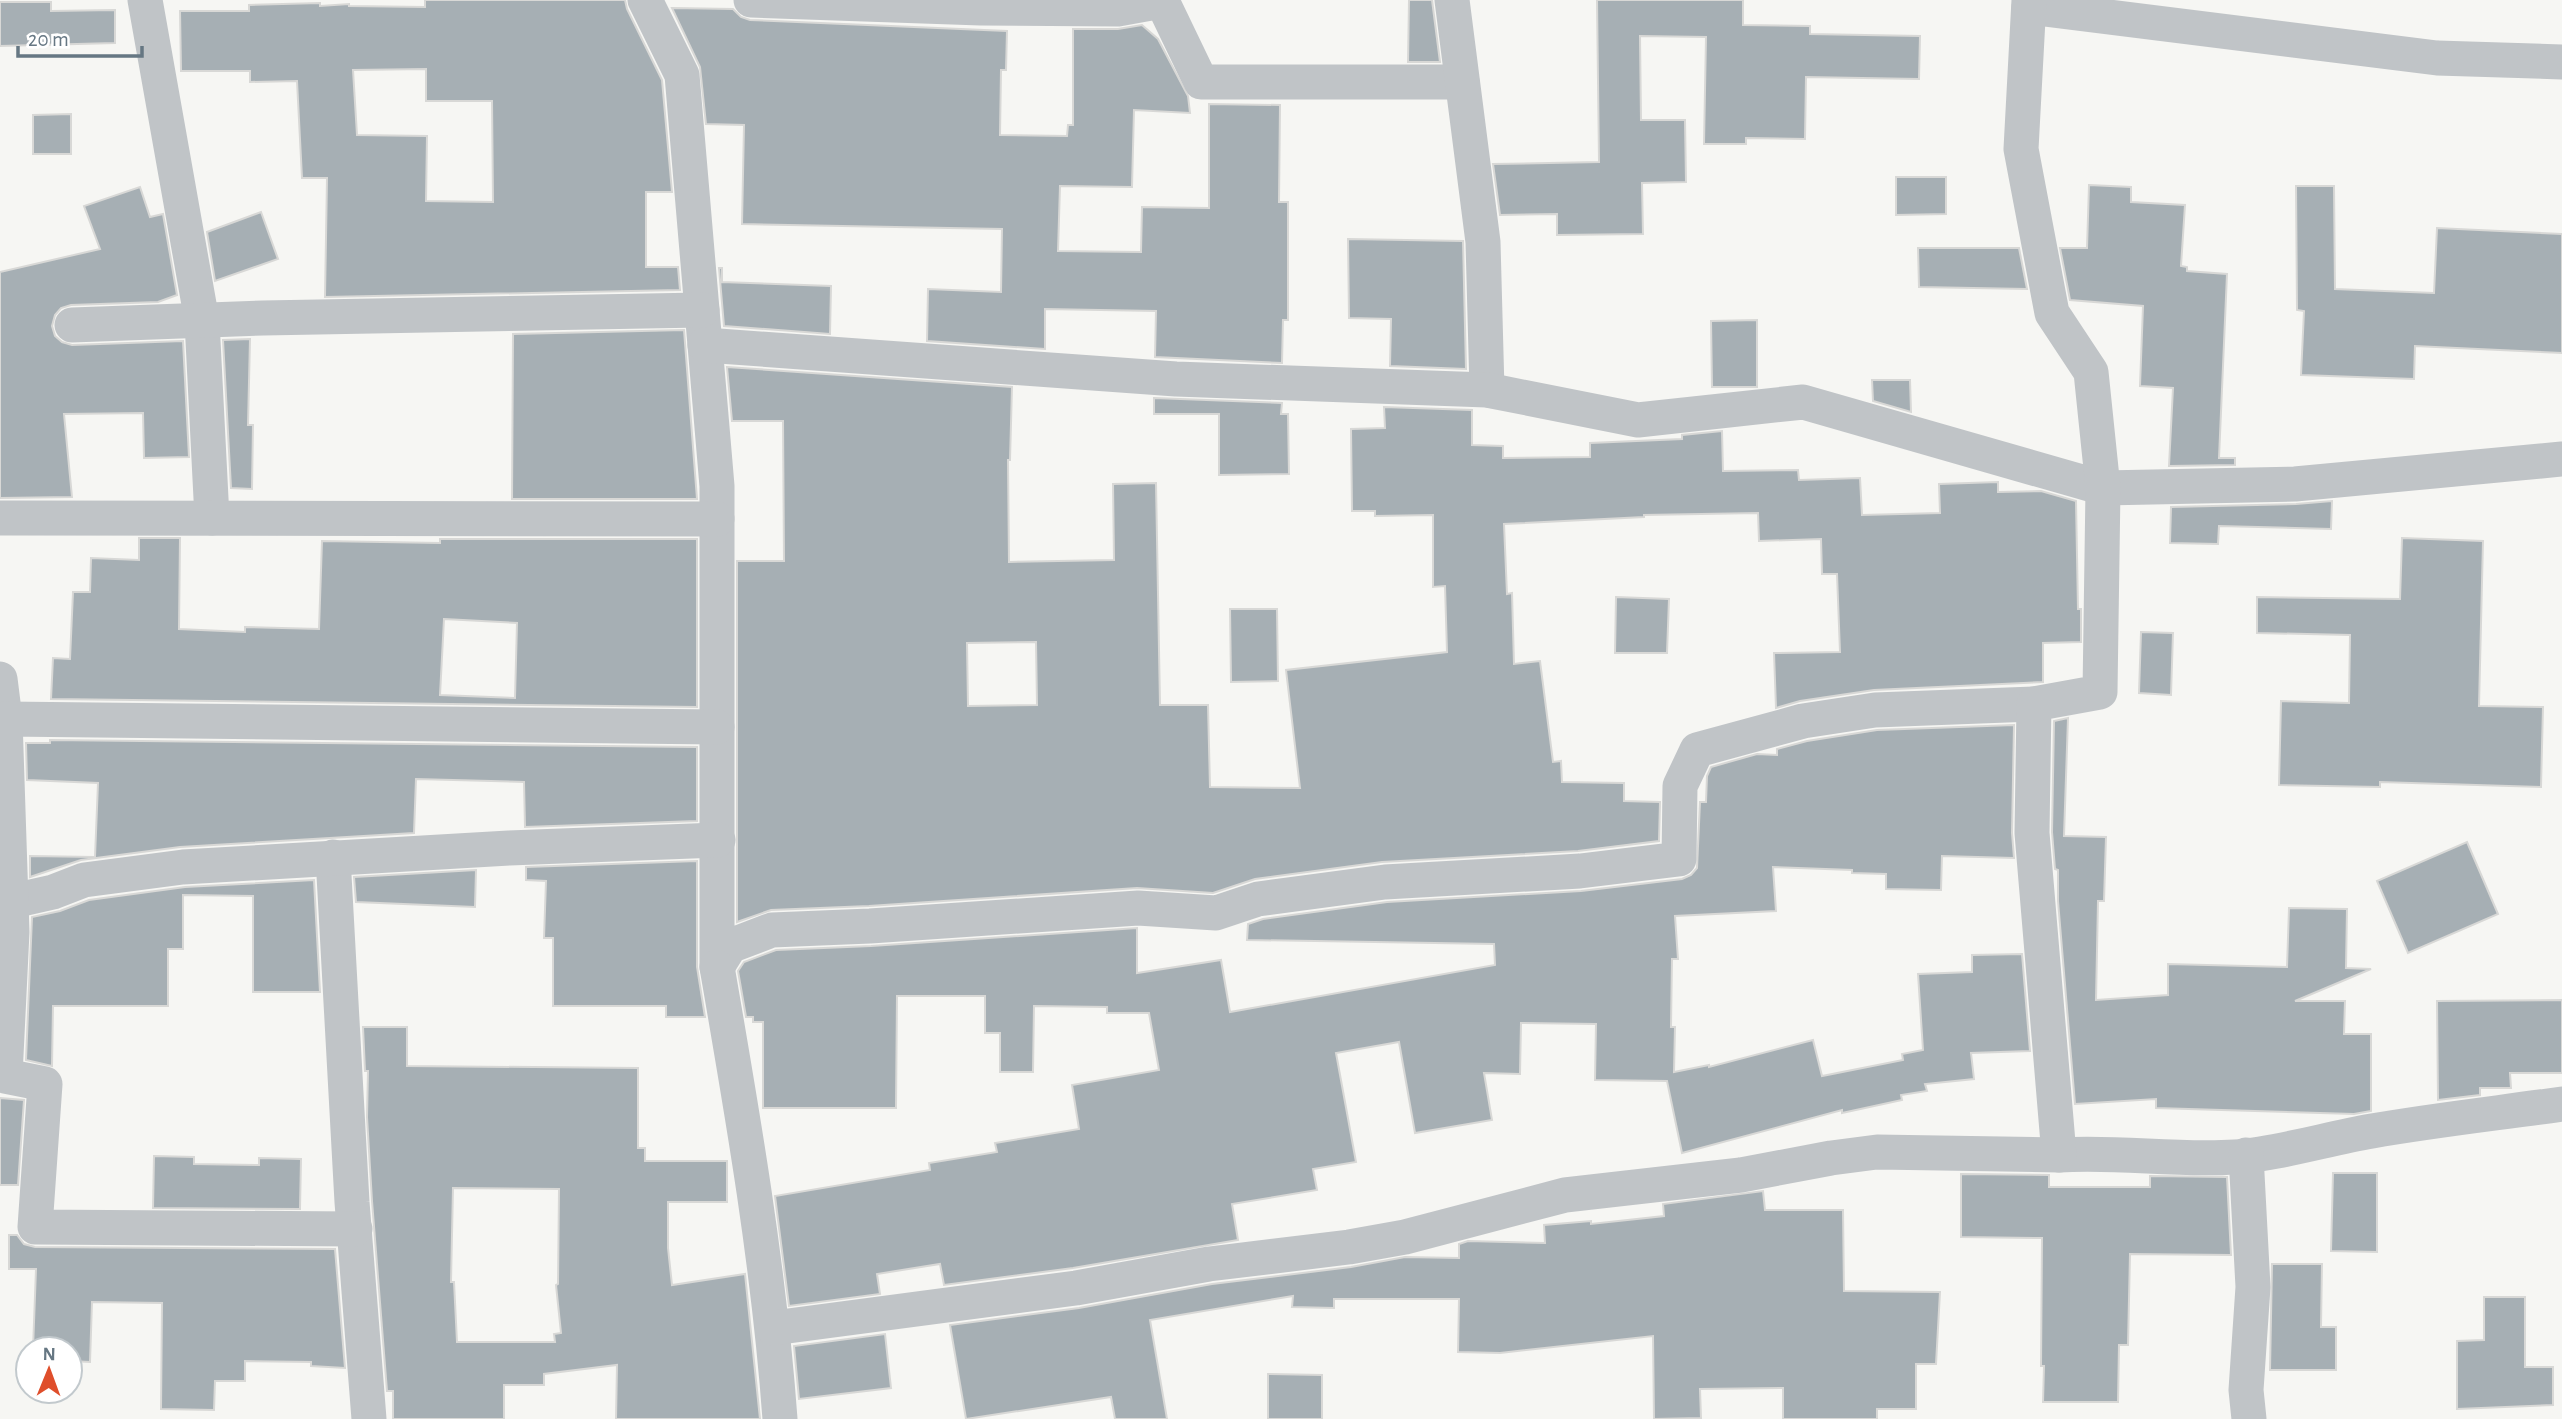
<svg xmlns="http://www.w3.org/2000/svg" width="2562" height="1419" viewBox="0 0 2562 1419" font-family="'Alegreya Sans',sans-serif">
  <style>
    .building { fill: #a6afb4; stroke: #d8d8d6; stroke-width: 2; fill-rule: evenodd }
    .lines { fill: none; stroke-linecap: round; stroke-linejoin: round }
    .minor { stroke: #c0c4c7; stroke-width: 35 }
  </style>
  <rect width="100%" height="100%" fill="#f6f6f3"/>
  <g class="building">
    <path d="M425,0H625L627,9L662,80L672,192H646V267H678L680,290L325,297L327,178H302L297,81L250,82V71H181L180,11H249V5L320,3V6L349,4V6L425,7ZM426,69V101H492L493,202L426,201L427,136L357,135L353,70Z"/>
    <polygon points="1409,0 1432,0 1440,62 1408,62"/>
    <polygon points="1597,0 1743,0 1743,25 1810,26 1810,34 1920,36 1919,79 1806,77 1805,139 1746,138 1746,144 1704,144 1706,37 1640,36 1641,120 1685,120 1686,182 1642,183 1643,234 1557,235 1557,214 1500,215 1493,164 1599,162"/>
    <polygon points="0,2 51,2 51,11 115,10 115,43 0,46"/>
    <polygon points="672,8 733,9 741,17 750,20 1007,31 1006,70 1001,70 1000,135 1067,136 1068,125 1073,125 1073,29 1118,29 1142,25 1158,39 1188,96 1190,113 1134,110 1132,187 1060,186 1058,251 1141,252 1142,207 1209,208 1209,104 1280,105 1279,202 1288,202 1288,320 1283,320 1282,363 1155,357 1156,311 1045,309 1045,349 927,341 928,289 1001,292 1002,229 742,224 744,125 706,124 700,67"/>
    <polygon points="71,114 71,154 33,154 33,115"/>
    <polygon points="1896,177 1946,177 1946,214 1896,215"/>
    <polygon points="2089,185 2131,187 2131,202 2185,205 2181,266 2187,267 2187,271 2227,274 2219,458 2235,458 2235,465 2169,466 2173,388 2140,386 2143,306 2070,300 2060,248 2087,248"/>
    <polygon points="2296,186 2334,186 2335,289 2434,293 2437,228 2562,234 2562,353 2415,346 2414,379 2301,375 2304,311 2297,310"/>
    <polygon points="140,187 150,217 163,214 177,295 158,302 71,305 61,308 55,315 52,326 55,336 62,342 72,345 183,341 189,457 144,458 143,413 64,414 72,497 0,498 0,272 100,249 84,206"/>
    <polygon points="261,212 278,259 215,281 207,232"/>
    <polygon points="1348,239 1463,241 1466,369 1390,366 1391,319 1349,318"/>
    <polygon points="1918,248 2019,248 2027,289 1919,287"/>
    <polygon points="719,268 722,268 722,282 831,286 830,334 724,326"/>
    <polygon points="1757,320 1757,387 1712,387 1711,321"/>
    <polygon points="684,330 697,499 512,499 513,334"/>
    <polygon points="250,339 248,425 253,425 252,489 231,488 223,340"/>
    <path d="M727,367L1012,387L1010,460H1008L1009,562L1114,560L1113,484L1156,483L1160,705H1208L1210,787L1300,788L1286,670L1447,652L1445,586L1433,587V515L1375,516V511H1352L1351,429L1385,428L1384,407L1472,410V445L1503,446V458L1590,457V443L1682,439V435L1722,431L1723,471L1798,470L1799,480L1860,478L1862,515L1940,513L1939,484L1998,482V492L2041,491L2076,501L2078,609H2081V642L2043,643V682L1874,690L1800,701L1776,708L1774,653L1840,652L1837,574H1822L1821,539L1759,541L1758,513L1644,515V517L1504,524L1507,594L1512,593L1514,664L1540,661L1553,762L1561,761L1562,782L1624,783V801L1660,802L1659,841L1578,851L1382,862L1255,879L1213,893L1137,888L869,906L771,910L737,922V561H784L783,421H732ZM1036,642L1037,705L968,706L967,643Z"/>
    <polygon points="1872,380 1910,380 1911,412 1873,401"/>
    <polygon points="1154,398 1282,403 1281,414 1288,414 1289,474 1219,475 1219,414 1154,414"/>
    <polygon points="2332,501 2331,529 2219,526 2218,544 2170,543 2171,507 2296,504"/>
    <path d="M139,538H180L179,629L245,632V627L319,629L322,541L440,543V539H697V707L51,699L53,658L70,659L73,592H90L91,558L139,560ZM444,619L517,623L515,698L440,695Z"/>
    <polygon points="2402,538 2483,541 2479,706 2543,707 2541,787 2380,782 2380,787 2279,785 2281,701 2349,703 2350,635 2257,633 2257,597 2400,599"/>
    <polygon points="1616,597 1669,599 1667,653 1615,653"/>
    <polygon points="1230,609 1277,609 1278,681 1231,682"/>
    <polygon points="2141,632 2173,633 2171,695 2139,693"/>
    <polygon points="2068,718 2064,836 2106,837 2104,901 2098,901 2096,1000 2168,995 2168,964 2287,967 2289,908 2347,909 2346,968 2371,969 2295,1001 2345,1001 2344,1034 2371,1034 2371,1111 2354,1114 2156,1108 2156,1099 2075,1104 2058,901 2058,870 2055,869 2052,832 2054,721"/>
    <polygon points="2014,725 2012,833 2014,858 1942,856 1941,890 1886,889 1886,874 1852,873 1852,870 1773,867 1776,911 1675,916 1678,959 1672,959 1671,1027 1675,1027 1674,1072 1709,1065 1709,1067 1813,1040 1822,1076 1903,1060 1902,1054 1923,1050 1918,974 1972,972 1972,955 2022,954 2030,1051 1971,1053 1974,1079 1925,1084 1927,1091 1901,1095 1902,1100 1842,1113 1842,1110 1682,1153 1667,1081 1595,1080 1596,1024 1521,1023 1520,1074 1484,1073 1492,1120 1415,1133 1399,1042 1336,1053 1356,1162 1313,1169 1317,1190 1232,1204 1238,1240 1073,1268 944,1285 940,1264 877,1274 880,1294 789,1306 775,1196 930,1170 929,1163 997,1152 995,1143 1079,1129 1072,1085 1159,1070 1149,1013 1107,1013 1107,1007 1034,1006 1033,1072 1000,1072 1000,1033 985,1033 985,996 897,996 896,1108 763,1108 763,1022 753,1022 753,1017 746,1017 738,971 744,962 776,950 871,946 1137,928 1137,973 1221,960 1230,1012 1495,965 1494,944 1247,940 1248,924 1263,919 1387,902 1581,891 1682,879 1691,875 1697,868 1700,802 1706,802 1707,776 1711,767 1757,754 1777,755 1777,749 1807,741 1877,730"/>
    <polygon points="50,740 697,747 697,821 525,827 524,782 416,779 414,833 180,847 81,860 30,877 30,856 95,857 98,783 27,780 26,743 50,743"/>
    <polygon points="2467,842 2498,914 2408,953 2377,881"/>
    <polygon points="697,861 697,967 705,1017 666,1017 666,1006 553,1006 553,938 544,938 546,881 526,880 526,867"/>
    <polygon points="476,870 475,907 356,902 354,877"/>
    <polygon points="314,880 320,992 253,992 253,896 183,895 183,949 168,949 168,1006 53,1006 52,1066 26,1060 32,917 60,911 89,900 185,887"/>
    <polygon points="2562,1000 2562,1073 2510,1073 2511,1088 2480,1088 2480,1095 2438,1100 2437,1001"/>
    <path d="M363,1027H407V1066L638,1068V1148H645V1161H727V1202H668V1248L672,1285L745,1274L760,1419H616L617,1365L544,1374V1385H504V1419H393V1391H387L372,1201L367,1117L368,1071H365ZM453,1188L559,1189L558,1284L556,1285L561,1333L554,1334L555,1342H457L454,1282H451Z"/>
    <polygon points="0,1098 24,1100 18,1185 0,1185"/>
    <polygon points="154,1156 194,1157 194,1164 259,1165 259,1158 301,1159 300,1209 153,1208"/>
    <polygon points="2333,1173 2377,1173 2377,1252 2331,1251"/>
    <polygon points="1961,1174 2049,1175 2049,1187 2150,1187 2150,1176 2227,1177 2231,1255 2130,1254 2128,1345 2119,1345 2118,1402 2043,1402 2044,1366 2041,1366 2042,1238 1961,1237"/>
    <polygon points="1763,1191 1765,1210 1843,1210 1844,1291 1940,1292 1936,1364 1916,1364 1916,1409 1877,1409 1877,1419 1783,1419 1783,1388 1700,1389 1701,1418 1654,1419 1653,1336 1500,1353 1458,1352 1459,1299 1334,1299 1334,1308 1292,1307 1293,1296 1150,1320 1167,1419 1115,1419 1111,1397 966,1419 950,1325 1079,1308 1212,1284 1351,1267 1405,1257 1459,1258 1459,1244 1468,1241 1545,1243 1544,1225 1591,1221 1591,1224 1664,1216 1663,1204"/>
    <polygon points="9,1235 17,1235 24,1244 35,1247 335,1249 345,1368 311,1366 311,1362 245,1361 245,1381 215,1381 214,1410 161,1409 162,1303 92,1302 90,1362 70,1361 70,1349 33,1349 36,1269 9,1269"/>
    <polygon points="2272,1264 2322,1264 2321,1327 2336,1327 2336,1370 2270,1370"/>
    <polygon points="2484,1297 2525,1297 2525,1367 2553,1367 2553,1405 2457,1409 2457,1341 2484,1340"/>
    <polygon points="885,1334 891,1388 799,1399 794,1346"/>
    <polygon points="1268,1374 1322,1375 1322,1419 1268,1419"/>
  </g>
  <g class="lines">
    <g class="minor">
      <polyline points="145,0 202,321 212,518"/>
      <polyline points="645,0 682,75 717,486 717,967 730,946 772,930 870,926 1138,908 1216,913 1258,899 1385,882 1580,871 1679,859 1680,786 1697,750 1803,721 1875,710 2034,704"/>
      <polyline points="751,0 981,8 1118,9 1162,1 1201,82 1462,82"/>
      <polyline points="1452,0 1483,242 1487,390"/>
      <polyline points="2029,7 2437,58 2562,62"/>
      <polyline points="72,325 263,318 702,310"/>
      <polyline points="705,345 1176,379 1487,390 1638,420 1803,402 2103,488 2295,484 2562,459"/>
      <polyline points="0,518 717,519"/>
      <polyline points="0,679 5,719"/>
      <polyline points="333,857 352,1202 369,1419"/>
      <polyline points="0,904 53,892 84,880 183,867 509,848 718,840"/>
      <path d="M717,967C743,1117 769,1267 780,1419"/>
      <path d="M2059,1155C2118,1151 2176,1161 2235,1157C2282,1153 2326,1139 2372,1131C2435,1120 2499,1113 2562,1104"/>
      <polyline points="2246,1155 2253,1287 2246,1390 2249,1419"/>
      <polyline points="355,1229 35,1227 45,1084 5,1076 12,932 5,719 717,727"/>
      <polyline points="773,1328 1076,1288 1209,1264 1349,1247 1405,1237 1565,1195 1741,1175 1831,1158 1877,1152 2059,1155 2032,833 2034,704 2100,692 2103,488 2091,372 2052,313 2021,149 2029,0"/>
    </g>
  </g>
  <g transform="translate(49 1370) rotate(1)"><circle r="33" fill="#ffffff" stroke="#c2c9cd" stroke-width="2"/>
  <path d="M0-5L12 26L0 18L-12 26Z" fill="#df4e2b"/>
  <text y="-10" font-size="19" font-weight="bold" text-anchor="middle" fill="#667783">N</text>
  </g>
  <path d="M18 46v10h124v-10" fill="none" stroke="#667783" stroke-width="3.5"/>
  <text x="28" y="46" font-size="21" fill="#667783" stroke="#ffffff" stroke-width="5" paint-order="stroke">20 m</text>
</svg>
